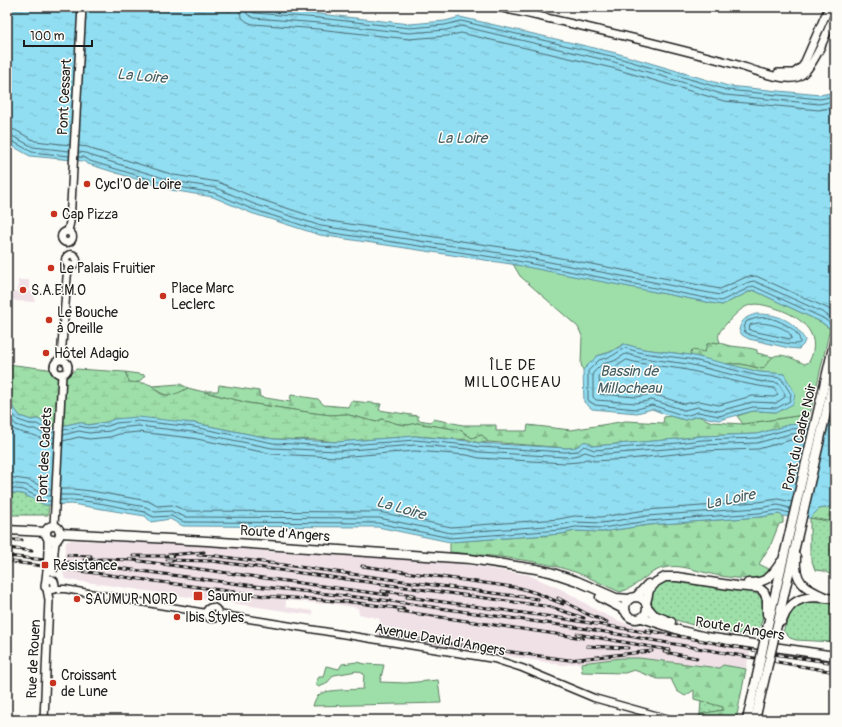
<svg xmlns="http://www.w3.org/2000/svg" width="842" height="727" viewBox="0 0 842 727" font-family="Pangolin,sans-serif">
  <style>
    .built { fill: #f0e1e7 }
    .grass { fill: url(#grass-dots); stroke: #5d7e62 }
    .forest { fill: url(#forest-firs); stroke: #5d7e62 }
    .wetland { fill: url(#wetland-marsh); stroke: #5d7e62 }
    .green { fill: #9edfa9; stroke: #5d7e62 }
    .water { fill: url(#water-ripples); stroke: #62909c }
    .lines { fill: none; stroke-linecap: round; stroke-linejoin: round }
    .shore { stroke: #4b6971; stroke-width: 1 }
    .tertiary-casing { stroke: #1c1c1c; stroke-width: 9 }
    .secondary-casing { stroke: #1c1c1c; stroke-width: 10 }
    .primary-casing { stroke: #1c1c1c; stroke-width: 11 }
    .trunk-casing { stroke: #1c1c1c; stroke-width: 11 }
    .tertiary { stroke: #fdfcf7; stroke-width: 6 }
    .secondary { stroke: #fdfcf7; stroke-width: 7 }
    .primary { stroke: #fdfcf7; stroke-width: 8 }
    .trunk { stroke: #fdfcf7; stroke-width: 8 }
    .rail-casing { stroke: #1c1c1c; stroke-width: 3 }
    .rail { stroke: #fdfcf7; stroke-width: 1.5; stroke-dasharray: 4.5; stroke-linecap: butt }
    .secondary-bridge-casing { stroke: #1c1c1c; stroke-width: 10; stroke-linecap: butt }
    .trunk-bridge-casing { stroke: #1c1c1c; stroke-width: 11; stroke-linecap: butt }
    .secondary-bridge { stroke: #fdfcf7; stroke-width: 7 }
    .trunk-bridge { stroke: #fdfcf7; stroke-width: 8 }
    .poi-dot { fill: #c8321e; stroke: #fdfcf7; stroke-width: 1.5 }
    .labels { text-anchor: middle; stroke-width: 3; stroke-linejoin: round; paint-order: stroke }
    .street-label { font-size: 14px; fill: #1c1c1c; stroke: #fdfcf7 }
    .poi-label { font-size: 14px; fill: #1c1c1c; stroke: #fdfcf7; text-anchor: start }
    .water-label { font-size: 15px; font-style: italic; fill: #456067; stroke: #fdfcf7 }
    .neighbourhood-label { font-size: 15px; letter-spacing: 1px; fill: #1c1c1c; stroke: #fdfcf7 }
  </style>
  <defs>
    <pattern id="grass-dots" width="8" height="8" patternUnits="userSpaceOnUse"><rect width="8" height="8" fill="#9edfa9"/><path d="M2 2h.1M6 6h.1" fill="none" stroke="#88bf91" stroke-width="1.8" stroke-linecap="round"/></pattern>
    <pattern id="forest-firs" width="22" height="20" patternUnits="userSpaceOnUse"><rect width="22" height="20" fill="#9edfa9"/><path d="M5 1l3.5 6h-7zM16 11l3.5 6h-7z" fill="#88bf91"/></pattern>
    <pattern id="wetland-marsh" width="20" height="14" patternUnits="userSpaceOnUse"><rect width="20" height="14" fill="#9edfa9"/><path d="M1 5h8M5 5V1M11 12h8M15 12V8" fill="none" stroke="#88bf91"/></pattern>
    <pattern id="water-ripples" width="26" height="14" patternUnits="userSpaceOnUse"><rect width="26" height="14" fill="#91ddf1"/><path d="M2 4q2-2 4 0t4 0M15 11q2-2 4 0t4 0" fill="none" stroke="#7cbdce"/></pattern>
  </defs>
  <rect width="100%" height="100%" fill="#fdfcf7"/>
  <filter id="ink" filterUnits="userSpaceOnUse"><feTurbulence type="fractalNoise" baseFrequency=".025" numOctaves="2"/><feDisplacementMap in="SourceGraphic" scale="8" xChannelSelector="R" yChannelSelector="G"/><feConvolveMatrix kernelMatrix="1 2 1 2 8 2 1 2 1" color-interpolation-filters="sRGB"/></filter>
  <g filter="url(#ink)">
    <g class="built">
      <polygon points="18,280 29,280 29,291 34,292 35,302 15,301 15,300 10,299 10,292 17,292 17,288 19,288"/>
      <polygon points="71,540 214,546 276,552 443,561 529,575 565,591 596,610 619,621 631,625 751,647 746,669 723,665 719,668 639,658 602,660 563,665 377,635 380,619 359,614 358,608 323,602 323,604 286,600 286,607 313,611 312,615 65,579 62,571 66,542"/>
    </g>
    <g class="grass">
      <polygon points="7,492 23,494 45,505 49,505 48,515 7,515"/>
      <polygon points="810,518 829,521 835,520 835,577 824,571 815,570 810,555"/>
      <path d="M676,579L697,585L754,592L761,597C765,614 764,620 755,635C730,635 673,623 652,609C650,588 655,581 676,579Z"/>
      <polygon points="806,602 835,604 835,642 796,640 790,638 783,631 789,618 790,611 798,605"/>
      <polygon points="701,700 723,707 723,710 700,714"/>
    </g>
    <g class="forest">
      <path d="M715,342L717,343L720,342C727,348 746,346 757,350V353L773,357L768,364L762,369L741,364H723L690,355L692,350L707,343Z"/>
      <path d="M125,372L145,375C140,382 137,384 129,382Z"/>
      <path d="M180,384L188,388C172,398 165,398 152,386Z"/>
      <path d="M219,385L259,391L260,397L290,402L291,395L318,399L324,405L348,407L351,401L381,404L379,410L418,416V420L431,422L433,419L463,425H496V431H527L528,425L571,430L626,421L663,423L664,417L670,416L685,420L698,416L712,422L743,424L810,414L808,424L788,425L757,434L701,436L677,439L594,446C582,438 585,443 576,447C573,448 569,448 566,448L488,442L482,435L472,438L460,430L417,423L408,425L398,424L382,419L376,422L345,414L331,415L314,413L248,403L205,392V391H218Z"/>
      <polygon points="835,506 835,520 829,521 810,518 819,509"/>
      <path d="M779,514L783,516V523L779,524L771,544L759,564L769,569L765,577C745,580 727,578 707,573C693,570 682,565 668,567C646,570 640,587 620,592C605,586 590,577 575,572C538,559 489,556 450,552V542L561,534L575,531L602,532L648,525L760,517Z"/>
      <polygon points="621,658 639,658 719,668 723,665 746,669 736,720 699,720 700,714 723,710 723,707 694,699 694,690 685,696 677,691 671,679 658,679 634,670 625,673 582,672 581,663"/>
    </g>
    <path class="wetland" d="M7,364L48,369L56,376L67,377L76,369L125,372L129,382C136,383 144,382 151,385C154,387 156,390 158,392C167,399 179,393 188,388L248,403L314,413L331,415L345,414L376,422L382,419L398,424L408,425L417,423L460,430L472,438L482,435L488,442L479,443L469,440L415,436L337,442L317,440L273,439L194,423L114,419L107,422L87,425L80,422L52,428L38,419L31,420L20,416L14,408L7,406Z"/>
    <g class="green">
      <path d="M513,264L722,305L753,290L821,322L830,329L810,414L743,424L737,416L753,411L778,412L784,374L760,372L723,364H741L762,369C765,367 771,358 773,357C781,351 797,361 805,364L809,362C825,332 796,313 771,307C764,305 757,303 750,305C740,308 733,317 726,324C721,330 716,334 720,342L717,343L715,342L707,344L705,352L692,350L690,355L643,349L624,344L610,352L597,356L583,370L581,364L582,336L578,327L520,276Z"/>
      <path d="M357,662L365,664L384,665L380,682L406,683L438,680L441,703L313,706C314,702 316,697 319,695C325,689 353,690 363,689L364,674L357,671L334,675L326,684L319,687L315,684L319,677H323L326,666L339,669L342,664Z"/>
    </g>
    <g class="water">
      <polygon points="7,7 230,7 319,14 410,24 445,21 460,17 616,53 728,86 820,95 835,92 835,332 821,322 753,290 722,305 511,264 320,235 251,213 213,197 171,190 88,164 83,161 30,156 7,143"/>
      <path d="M756,314C779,314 793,320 805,340L803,345L799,349L789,348L749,339L742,335L739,330C742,319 746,317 756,314Z"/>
      <polygon points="624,344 643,349 690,355 760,372 784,374 795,393 793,404 778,412 753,411 719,420 698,416 685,420 670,416 652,409 637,413 592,409 584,402 583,370 597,356 611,352"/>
      <path d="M7,406L14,408L20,416L31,420L38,419L52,428L80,422L88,425L107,422L114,419L138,417L194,423L273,439L337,442L415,436L469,441L479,443L566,448C569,448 573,448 576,447C585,443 582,438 594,446L677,439L701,436L757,434L788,425L835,421V506L819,509L810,518L783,516L779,514L760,517L648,525L602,532L575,531L561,534L450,542L378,527L183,526L170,519L151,522L145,516L72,504L45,505L23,494L7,492Z"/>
    </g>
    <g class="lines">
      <g class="shore">
        <path d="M239,7C239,16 244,22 253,24L318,29L409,39L447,36L461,33L612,68L724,101L819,110L835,107"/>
        <polyline points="245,7 247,14 254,18 319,23 409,33 446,30 461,26 614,62 725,95 819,104 835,101"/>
        <polyline points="250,7 251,11 254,13 319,18 410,28 445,25 461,21 615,57 727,90 820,99 835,96"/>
        <polyline points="7,129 15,130 35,141 70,145"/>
        <polyline points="7,135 12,136 33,147 69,151"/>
        <polyline points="7,140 10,140 32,152 69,156"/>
        <polyline points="79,146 88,147 94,150 174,175 218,182 256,198 323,220 514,249 720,289 746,277 756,276 827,308 835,313"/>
        <polyline points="78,152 86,153 92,156 173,181 216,188 254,204 321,226 513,255 720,295 749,282 754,281 824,313 835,321"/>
        <polyline points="78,157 84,157 90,161 172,186 214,193 252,209 320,231 512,260 721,301 753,286 823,318 835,327"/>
        <path d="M757,318C761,318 766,317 770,318C780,321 801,330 800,343C793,347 760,337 750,335L745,332L744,329L746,322Z"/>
        <path d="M758,323C768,323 789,327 792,338L790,339L752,331L749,329L750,325Z"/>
        <polygon points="625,348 642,353 689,359 759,376 781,378 791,394 790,401 777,408 753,407 719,416 698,412 685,416 652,405 637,409 595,405 588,400 588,371 599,360 612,356"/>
        <polygon points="626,354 642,358 688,364 758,381 778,383 785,394 785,397 776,403 752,402 719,411 698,407 684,410 652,400 636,403 596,400 593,397 593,373 602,364 614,361"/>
        <path d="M627,360C647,366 667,366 687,370C716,376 744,385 774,388L778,395L774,397L752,396L719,405L699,401L684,404L653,394L636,397L600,394L599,375L605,370L617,366Z"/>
        <polyline points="7,410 11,412 18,420 30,424 37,424 50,432 54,432"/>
        <polyline points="7,415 16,425 29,429 35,429 49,437 54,437"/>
        <path d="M7,424C14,432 24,433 33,435C41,437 45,443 54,443"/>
        <polyline points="64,430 79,426 88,428 108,426 116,423 138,421 194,427 273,443 337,446 415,440 468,445 479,447 566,452 578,451 584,446 594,450 678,443 702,440 757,438 789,429 809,428"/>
        <polyline points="63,435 79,431 89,433 110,431 117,428 138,426 193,432 272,448 337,451 415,445 468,449 479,452 566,457 579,455 585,452 595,455 678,448 702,445 757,443 790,434 808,433"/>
        <polyline points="63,441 79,437 89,439 110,437 119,434 138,432 192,438 272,454 337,457 415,451 467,455 479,458 565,463 579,462 586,459 594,461 629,459 703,451 758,449 791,440 806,439"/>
        <polyline points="7,477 28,480 48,489 51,489"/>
        <polyline points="7,483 26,485 47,496 51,496"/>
        <polyline points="7,488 24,490 46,501 51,501"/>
        <polyline points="60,489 73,489 91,491 148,501 157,506 172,505 187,511 379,512 451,527 559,519 574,516 601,517 646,510 758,502 778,499 792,502"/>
        <polyline points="60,495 73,495 89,497 146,507 155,512 171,511 185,517 379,518 451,533 560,525 574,522 602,523 647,516 758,508 778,505 790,508"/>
        <path d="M60,500C89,499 117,507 145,512L153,517L171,516L184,522L378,523L450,538L561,530L575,527L602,528L648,521L759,513L779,510L789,513"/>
      </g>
      <g class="tertiary-casing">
        <g id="tertiary">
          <polyline points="54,589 65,589 206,613"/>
          <circle cx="212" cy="613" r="6"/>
          <polyline points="218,614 494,659 522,668 594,698 673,720"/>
        </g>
      </g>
      <g class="secondary-casing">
        <g id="secondary">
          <path d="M498,7C577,25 656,42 734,64C749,68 785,83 798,77C814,70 828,29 835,13"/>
          <polyline points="778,73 794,73 803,66 829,7"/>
          <polyline points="68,231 70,222 82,7"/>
          <circle cx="67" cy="237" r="5.5"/>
          <circle cx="71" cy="260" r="5.5"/>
          <polyline points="61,359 67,277 69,265"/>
          <circle cx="61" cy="367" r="7"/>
          <polyline points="54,526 62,374"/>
          <polyline points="48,551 48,539"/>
          <polyline points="54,551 55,543 58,539"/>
          <polyline points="46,580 51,579 54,581 55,585 54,589 49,590 45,587 47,571"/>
          <polyline points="44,720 49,600 47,589"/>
        </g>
      </g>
      <g class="primary-casing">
        <g id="primary">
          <circle cx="53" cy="533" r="7"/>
          <polyline points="7,530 46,532"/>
          <polyline points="60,533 207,541 470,559 536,569 550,572 577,581 616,598 629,599"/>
          <circle cx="636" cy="608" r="11"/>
          <polyline points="600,597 625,610"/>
          <polyline points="648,608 654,615 671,622"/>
          <polyline points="642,618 682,631 706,637 835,656"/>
        </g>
      </g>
      <g class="trunk-casing">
        <g id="trunk">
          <path d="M796,557C794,582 804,588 825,597"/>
          <path d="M748,583C767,583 771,577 781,562"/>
          <polyline points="636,597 648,584"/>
          <polyline points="646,603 649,590 656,582 665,577 677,577 736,586 759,588 764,592 767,599 767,614"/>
          <path d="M782,621C791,595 811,595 835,599"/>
          <polyline points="766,633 835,339"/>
          <polyline points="775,634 835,374"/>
          <polyline points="747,720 758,671"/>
          <polyline points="755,720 766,673"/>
        </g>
      </g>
      <use href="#tertiary" class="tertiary"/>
      <use href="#secondary" class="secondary"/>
      <use href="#primary" class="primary"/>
      <use href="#trunk" class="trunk"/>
      <g class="rail-casing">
        <g id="rail">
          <polyline points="7,540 22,540"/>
          <polyline points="7,548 32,551"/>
          <polyline points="68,555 91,556"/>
          <polyline points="168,555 204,552"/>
          <polyline points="198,555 217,556 538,599"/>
          <polyline points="7,556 103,566 255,586 383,600 588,629 835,672"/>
          <polyline points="133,556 173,556"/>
          <polyline points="84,560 103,559 133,560 388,595"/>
          <polyline points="167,560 212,561 537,605 551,607 584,618"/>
          <polyline points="13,562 265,596 351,602 404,609"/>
          <polyline points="362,566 520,588 536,593 563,604"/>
          <polyline points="382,591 414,595"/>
          <polyline points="407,597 553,617 651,633"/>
          <polyline points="558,598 587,614 607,622"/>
          <polyline points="399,611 583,638"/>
          <polyline points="646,630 773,654 828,662"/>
          <polyline points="381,634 569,660 652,651"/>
          <polyline points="577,634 669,650"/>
          <polyline points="587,646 628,648"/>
          <polyline points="664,652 697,658"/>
        </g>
      </g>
      <use href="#rail" class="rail"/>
      <g class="secondary-bridge-casing">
        <g id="secondary-bridge">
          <polyline points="47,571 48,551"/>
          <polyline points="53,572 54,551"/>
        </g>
      </g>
      <g class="trunk-bridge-casing">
        <g id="trunk-bridge">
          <polyline points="758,671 766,633"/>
          <polyline points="766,673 775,634"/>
        </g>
      </g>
      <use href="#secondary-bridge" class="secondary-bridge"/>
      <use href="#trunk-bridge" class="trunk-bridge"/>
    </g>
  </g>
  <g class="poi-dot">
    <circle cx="87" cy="184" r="4"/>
    <circle cx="54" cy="214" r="4"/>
    <circle cx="51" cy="268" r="4"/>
    <circle cx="23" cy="290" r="4"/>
    <circle cx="163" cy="296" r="4"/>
    <circle cx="49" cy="320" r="4"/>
    <circle cx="46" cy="353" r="4"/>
    <rect x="41" y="561" width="8" height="8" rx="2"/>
    <rect x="193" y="591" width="10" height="10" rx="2"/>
    <circle cx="77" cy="599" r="4"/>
    <circle cx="177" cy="617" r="4"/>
    <circle cx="53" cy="683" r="4"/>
  </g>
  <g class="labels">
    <g class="street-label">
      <text transform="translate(64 97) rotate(-87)" y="5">Pont Cessart</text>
      <text transform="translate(799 437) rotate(-77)" y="5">Pont du Cadre Noir</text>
      <text transform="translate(44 455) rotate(-87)" y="5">Pont des Cadets</text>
      <text transform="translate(285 533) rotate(4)" y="5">Route d'Angers</text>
      <text transform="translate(740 628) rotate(9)" y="5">Route d'Angers</text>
      <text transform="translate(440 639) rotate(10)" y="5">Avenue David d'Angers</text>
      <text transform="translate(33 659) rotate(-87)" y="5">Rue de Rouen</text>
    </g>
    <g class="poi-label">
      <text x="95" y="189">Cycl'O de Loire</text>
      <text x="62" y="219">Cap Pizza</text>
      <text x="59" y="273">Le Palais Fruitier</text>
      <text x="171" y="293">Place Marc<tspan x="171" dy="16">Leclerc</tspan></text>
      <text x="31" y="295">S.A.E.M.O</text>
      <text x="57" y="317">Le Bouche<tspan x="57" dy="16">à Oreille</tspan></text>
      <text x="54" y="358">Hôtel Adagio</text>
      <text x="53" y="570">Résistance</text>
      <text x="207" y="601">Saumur</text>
      <text x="85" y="604">SAUMUR NORD</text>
      <text x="185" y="622">Ibis Styles</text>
      <text x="61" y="680">Croissant<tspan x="61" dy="16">de Lune</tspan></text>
    </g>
    <g class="water-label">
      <text transform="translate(142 76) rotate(5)" y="5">La Loire</text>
      <text x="462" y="143">La Loire</text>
      <text x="629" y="376">Bassin de<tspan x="629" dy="17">Millocheau</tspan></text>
      <text transform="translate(730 499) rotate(-12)" y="5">La Loire</text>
      <text transform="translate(401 508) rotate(16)" y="5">La Loire</text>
    </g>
    <g class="neighbourhood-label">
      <text x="513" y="370">ÎLE DE<tspan x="513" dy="17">MILLOCHEAU</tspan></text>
    </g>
  </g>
  <rect width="842" height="727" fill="none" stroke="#fdfcf7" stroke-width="24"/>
  <rect x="12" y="12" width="818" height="703" fill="none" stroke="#1c1c1c" stroke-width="1.5" filter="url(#ink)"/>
  <path d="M24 40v6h68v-6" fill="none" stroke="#1c1c1c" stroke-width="2"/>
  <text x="30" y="40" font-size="12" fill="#1c1c1c" stroke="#fdfcf7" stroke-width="3" paint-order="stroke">100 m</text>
</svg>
